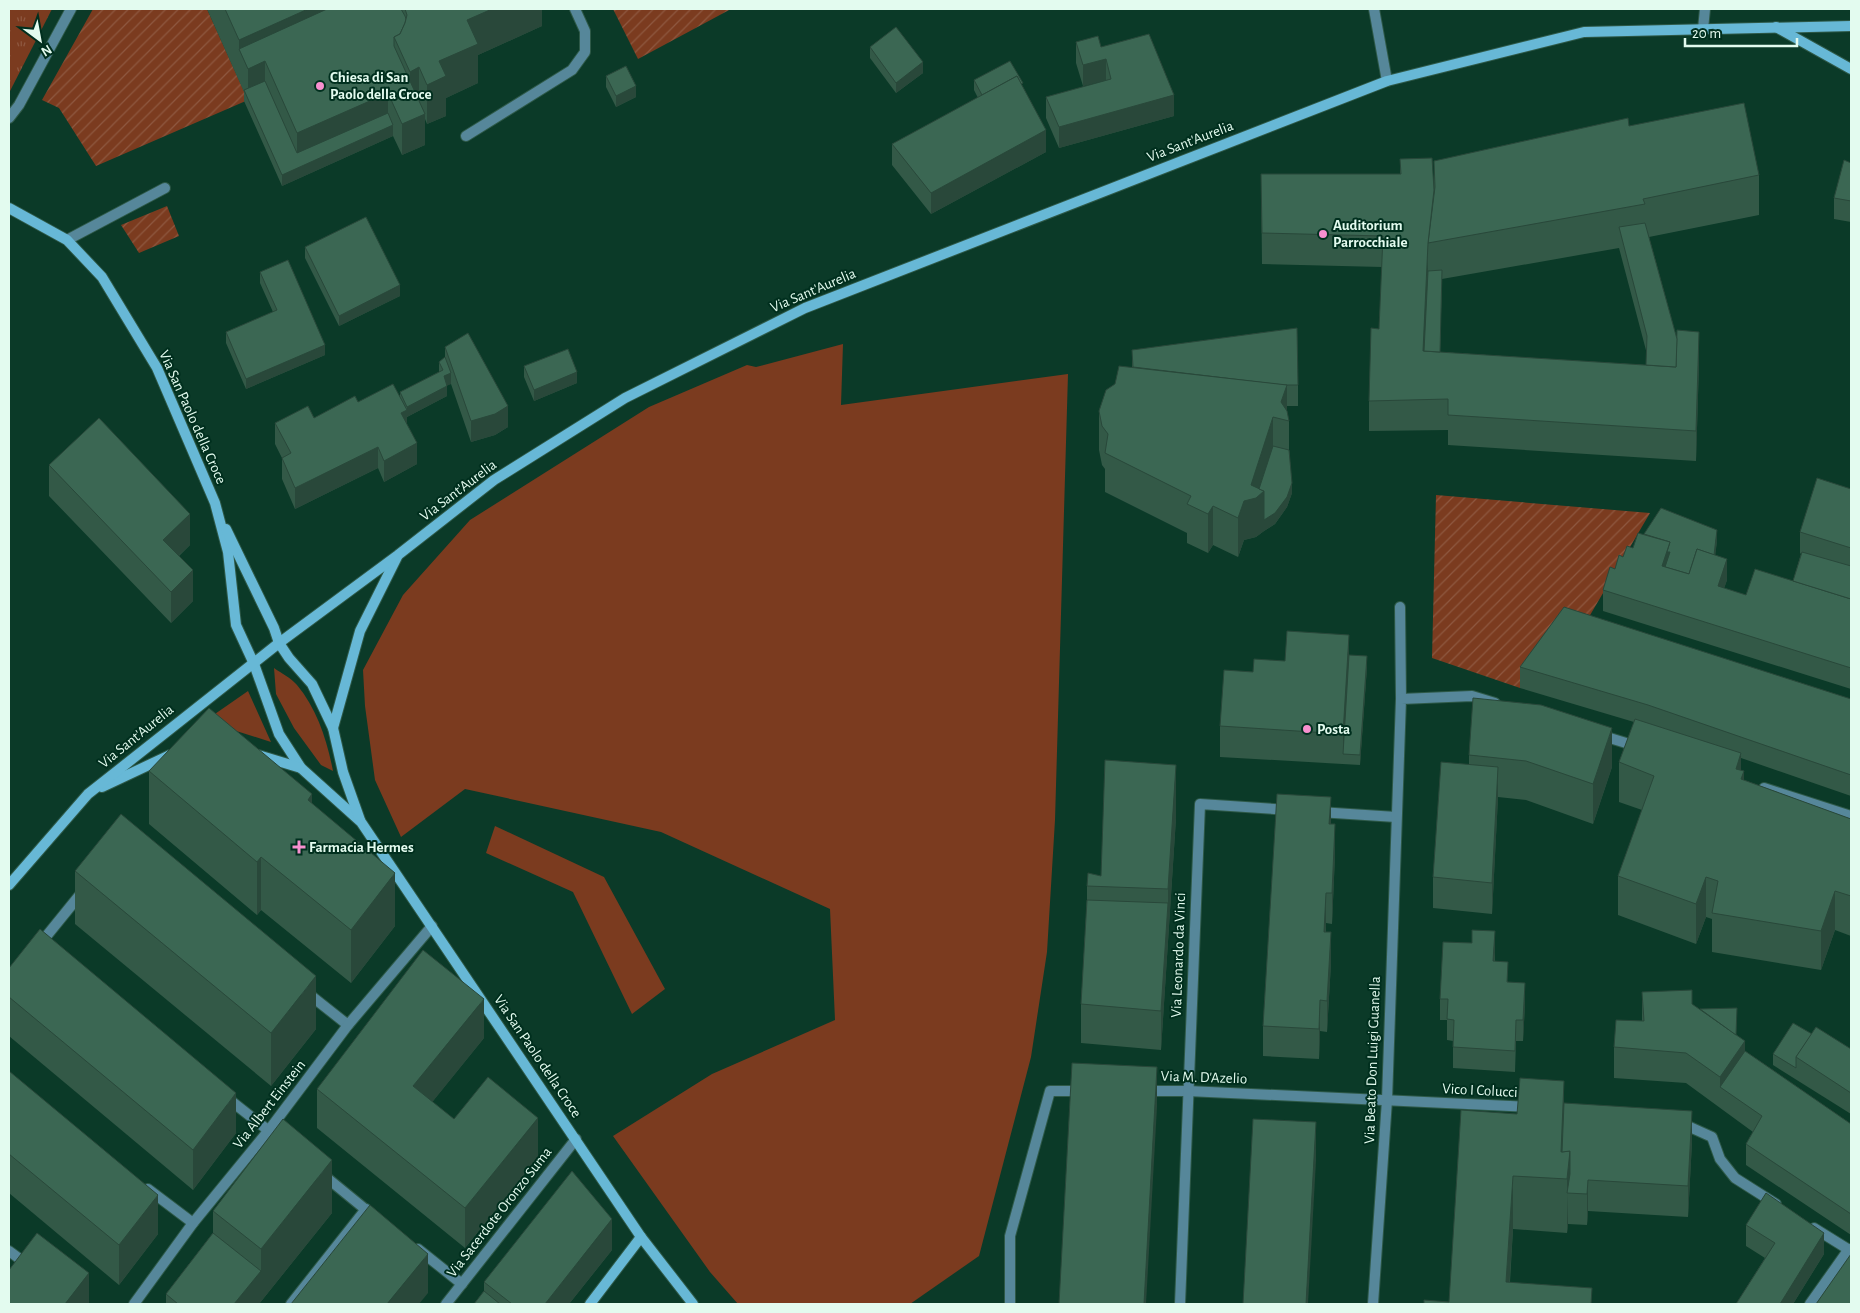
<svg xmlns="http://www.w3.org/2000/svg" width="1860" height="1313" viewBox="0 0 1860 1313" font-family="'Alegreya Sans',sans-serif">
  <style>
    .grass { fill: #7b3b1f }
    .park { fill: url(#park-tufts) }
    .garden { fill: url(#garden-furrows) }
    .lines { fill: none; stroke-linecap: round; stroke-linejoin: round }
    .lane-casing { stroke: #2e5948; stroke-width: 12 }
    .street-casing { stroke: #2e5948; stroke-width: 12 }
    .secondary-casing { stroke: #2e5948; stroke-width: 12 }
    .lane { stroke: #56879a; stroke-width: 10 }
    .street { stroke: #56879a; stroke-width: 10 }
    .secondary { stroke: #67b8d6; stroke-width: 10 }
    .wall { fill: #335947; fill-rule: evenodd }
    .shaded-wall { fill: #29483a }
    .building { fill: #3b6753; stroke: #29483a }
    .poi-dot { fill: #f790cf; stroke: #002f1e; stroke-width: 2 }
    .labels { text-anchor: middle; stroke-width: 4; stroke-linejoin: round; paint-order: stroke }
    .poi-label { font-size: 15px; font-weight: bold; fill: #e3fbef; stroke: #002f1e; text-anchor: start }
    .street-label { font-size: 15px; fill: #e3fbef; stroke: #002f1e }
  </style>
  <defs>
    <pattern id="park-tufts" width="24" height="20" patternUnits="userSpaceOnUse" patternTransform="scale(1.25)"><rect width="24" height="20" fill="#7b3b1f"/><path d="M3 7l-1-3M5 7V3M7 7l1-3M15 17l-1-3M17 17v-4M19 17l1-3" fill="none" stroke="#8e5840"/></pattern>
    <pattern id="garden-furrows" width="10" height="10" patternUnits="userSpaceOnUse" patternTransform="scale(1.25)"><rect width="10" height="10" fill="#7b3b1f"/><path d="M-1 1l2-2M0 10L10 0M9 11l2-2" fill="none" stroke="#8e5840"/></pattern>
  </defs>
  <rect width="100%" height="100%" fill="#0b3a28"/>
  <g class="grass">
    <polygon points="843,344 841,405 1068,374 1055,820 1047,952 1031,1057 979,1256 910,1304 738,1304 710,1272 613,1136 712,1074 835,1020 830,909 661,832 465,789 401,837 375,780 365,706 363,670 403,595 470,520 649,407 747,365 756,367"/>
    <path d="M274,668C281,673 291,678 297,685C317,709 327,740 333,771L321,765L294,728L276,694Z"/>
    <polygon points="248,691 271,742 230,729 189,732"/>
    <polygon points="495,826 604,877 665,989 632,1014 573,892 486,853"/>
  </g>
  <polygon class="park" points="9,9 52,9 9,93"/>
  <g class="garden">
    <polygon points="93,9 207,9 248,100 96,166 59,108 42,100"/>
    <polygon points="613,9 731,9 638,59"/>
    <polygon points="167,206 179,236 139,253 121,225"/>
    <polygon points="1436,495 1650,513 1586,622 1564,628 1520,688 1432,658"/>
  </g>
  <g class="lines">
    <g class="lane-casing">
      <g id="lane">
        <polyline points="9,118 19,105 71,9"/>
        <polyline points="466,136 572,70 585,52 585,31 575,9"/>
        <polyline points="67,240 165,188"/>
        <polyline points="1400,607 1401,699"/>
        <polyline points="40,944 83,891"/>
        <polyline points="1144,1091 1188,1091"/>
        <polyline points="1010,1304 1010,1236 1050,1091 1084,1091"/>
      </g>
    </g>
    <g class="street-casing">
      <g id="street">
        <polyline points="1374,9 1387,81"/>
        <polyline points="1703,29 1705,9"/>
        <polyline points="1600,735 1639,747"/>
        <polyline points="1764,788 1851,816"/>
        <polyline points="1319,812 1396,817"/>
        <polyline points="305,991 348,1025"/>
        <polyline points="1188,1091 1531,1107"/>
        <polyline points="226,1097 283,1142"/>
        <polyline points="1681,1123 1712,1137 1720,1159 1735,1178 1776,1204"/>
        <polyline points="321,1173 376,1218"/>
        <polyline points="148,1189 193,1223"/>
        <polyline points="1814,1228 1851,1251"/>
        <polyline points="418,1249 462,1284"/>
        <polyline points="9,1251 28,1265"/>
        <polyline points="134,1304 193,1223 269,1130 348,1025 432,926"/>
        <polyline points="291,1304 366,1209"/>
        <polyline points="446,1304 576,1139"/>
        <polyline points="1180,1304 1200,804 1290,810"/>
        <polyline points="1373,1304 1387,1100 1401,699 1472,696 1495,703"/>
        <polyline points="1810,1304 1849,1249"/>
      </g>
    </g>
    <g class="secondary-casing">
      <g id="secondary">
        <polyline points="1776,27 1851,69"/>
        <polyline points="9,208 67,240 102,277 157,368 215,503 228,552 236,625 254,664 279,734 301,768 361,822 641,1237 693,1304"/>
        <polyline points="226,529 274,628 279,643 289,658 312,684 333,728 343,772 360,820"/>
        <polyline points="333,728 360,631 397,557"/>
        <polyline points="258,755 301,768"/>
        <polyline points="102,787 170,755"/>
        <polyline points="9,885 88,794 279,643 398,555 494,480 625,398 805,308 1387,81 1584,32 1851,26"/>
        <polyline points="590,1304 641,1237"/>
      </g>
    </g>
    <use href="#lane" class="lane"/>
    <use href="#street" class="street"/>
    <use href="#secondary" class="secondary"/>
  </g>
  <g class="wall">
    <polygon points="207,9 542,9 542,26 478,55 478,83 446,98 446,116 427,124 425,119 425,145 402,155 393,136 282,186 244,101 244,92"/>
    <polygon points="1076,42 1101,47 1174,116 1059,148 1046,118 1046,97 1106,81 1106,80 1083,86 1076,63"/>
    <polygon points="870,47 923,73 896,93 870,58"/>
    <polygon points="606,76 636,97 616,107 606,87"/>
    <polygon points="974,80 1023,88 1046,152 931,214 892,165 892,144 978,98 974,90"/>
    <path d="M1629,126L1759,175V215L1649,237L1677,339L1699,363L1696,461L1448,445V430L1369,431V401L1379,329L1382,267L1262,264L1261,174H1400V159L1434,182V161ZM1619,248L1647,354L1646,365L1440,352L1442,279Z"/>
    <polygon points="1851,163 1851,222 1834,219 1834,198"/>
    <polygon points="305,247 400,296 339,326 305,258"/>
    <polygon points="260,272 325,355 246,389 226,343 226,332 273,312 260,283"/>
    <polygon points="445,347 508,427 495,435 471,442 451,384 447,385 447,396 407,417 407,425 417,464 384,482 378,468 295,509 282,479 282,458 275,444 275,423 314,418 358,402 400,397 400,392 439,372 439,362 445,357"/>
    <polygon points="1132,350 1298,385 1298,406 1287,406 1287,414 1289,421 1289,450 1292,493 1287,507 1275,524 1264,531 1256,537 1244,540 1238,557 1213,545 1208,553 1187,543 1187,533 1105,492 1105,469 1102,465 1099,450 1099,411 1115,384 1132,367"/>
    <polygon points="524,366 577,383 534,401 524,377"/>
    <polygon points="49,465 190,545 179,556 193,601 171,623 49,496"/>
    <polygon points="1851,489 1851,689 1603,611 1603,590 1623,557 1633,548 1644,534 1717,541 1715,555 1727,580 1724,588 1746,595 1793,581 1801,554 1800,553 1800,532"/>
    <polygon points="1349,655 1367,667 1360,765 1220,757 1220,726 1253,672 1285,661"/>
    <polygon points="1520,667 1851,699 1851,796 1741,758 1741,770 1744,780 1851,819 1851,936 1835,930 1821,970 1712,952 1712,919 1706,917 1696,944 1618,915 1618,876 1642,810 1619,802 1619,762 1634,722 1520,688"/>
    <polygon points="1469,755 1612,767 1593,824 1526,800 1498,797 1492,914 1433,908 1433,877 1469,765"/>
    <polygon points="149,771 312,804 395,926 351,983 261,910 257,915 149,824"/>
    <polygon points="1176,818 1161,1050 1081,1043 1081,1004 1087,900 1087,886 1101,876"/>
    <polygon points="1331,824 1335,855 1332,924 1326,923 1326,932 1331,963 1327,1032 1320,1031 1319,1059 1263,1056 1263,1026"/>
    <polygon points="75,871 316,1029 271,1086 75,924"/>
    <polygon points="1495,952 1495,961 1508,982 1525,1004 1523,1041 1516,1041 1515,1072 1453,1068 1453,1041 1447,1040 1447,1020 1440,1020 1440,999"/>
    <polygon points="9,968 236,1133 193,1190 9,1036"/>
    <polygon points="1642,992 1692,1004 1736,1035 1745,1051 1851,1124 1851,1235 1746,1165 1746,1144 1753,1132 1686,1083 1614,1078 1614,1047 1642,1021"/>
    <polygon points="1812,1034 1851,1049 1851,1114 1773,1065 1773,1054"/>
    <polygon points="484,1038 432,1102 454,1119 538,1157 465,1248 317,1128 317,1089"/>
    <polygon points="9,1071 158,1234 119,1285 9,1193"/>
    <polygon points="1564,1103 1692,1142 1688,1217 1588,1211 1587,1225 1568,1224 1567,1233 1513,1229 1510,1282 1592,1304 1449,1302 1517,1114"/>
    <polygon points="213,1211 332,1213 259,1304 166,1304 166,1294 213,1233"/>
    <polygon points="1746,1225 1824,1254 1793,1304 1736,1304 1765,1258 1746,1246"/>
    <polygon points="612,1250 569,1304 474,1304 484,1291 484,1282"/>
  </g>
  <g class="shaded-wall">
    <polygon points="308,9 348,9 265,61 265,91 248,100 248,69 239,49 239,40"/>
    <polygon points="492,9 542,9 542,26 478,55 478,83 446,98 446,116 427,124 427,85 439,61 467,20"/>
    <polygon points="1106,59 1106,80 1083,86 1083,65"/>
    <polygon points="923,62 923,73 896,93 896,83"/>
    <polygon points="419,67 419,106 410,111 410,72"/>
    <polygon points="636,86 636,97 616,107 616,96"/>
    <polygon points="388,93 388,124 297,164 297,133"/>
    <polygon points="1174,95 1174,116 1059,148 1059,127"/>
    <polygon points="425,114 425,145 402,155 402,124"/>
    <polygon points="393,125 393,136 282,186 282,175"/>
    <polygon points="1046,130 1046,152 931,214 931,193"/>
    <polygon points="1428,251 1428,282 1424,371 1423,351"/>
    <polygon points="400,285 400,296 339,326 339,316"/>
    <polygon points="1699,332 1699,363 1696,461 1696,431"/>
    <polygon points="325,345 325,355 246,389 246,379"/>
    <polygon points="577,372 577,383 534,401 534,390"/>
    <polygon points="451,373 451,384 444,387 444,376"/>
    <polygon points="1287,385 1287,421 1281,402"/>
    <polygon points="447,386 447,396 407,417 407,431 401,413 407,410 407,407"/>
    <polygon points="508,406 508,427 495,435 471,442 471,421"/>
    <polygon points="1273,417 1273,457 1264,491 1292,483 1292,493 1287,507 1275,524 1264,531 1256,537 1244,540 1238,557 1238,518 1244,501 1251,485"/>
    <polygon points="417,443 417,464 384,482 384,461"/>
    <polygon points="378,447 378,468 295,509 295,488"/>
    <polygon points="1213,506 1213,545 1208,553 1208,514"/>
    <polygon points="190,514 190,545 163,570 163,540"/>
    <polygon points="1717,530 1717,541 1713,575 1713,564"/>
    <polygon points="1670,542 1670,563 1665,577 1662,566"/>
    <polygon points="1727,559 1727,580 1718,607 1718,586"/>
    <polygon points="193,570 193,601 171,623 171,592"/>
    <polygon points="1349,635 1349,666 1343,754 1343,734"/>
    <polygon points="1367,656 1367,667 1360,765 1360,755"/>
    <polygon points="1612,728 1612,767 1593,824 1593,784"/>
    <polygon points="1741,753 1741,792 1736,769"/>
    <polygon points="1176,765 1176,818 1161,1050 1161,1011 1168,903 1168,889"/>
    <polygon points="1498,767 1498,798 1492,914 1492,883"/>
    <polygon points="1744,771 1744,811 1741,779"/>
    <polygon points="312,794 312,848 308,800"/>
    <polygon points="1331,797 1331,827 1329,824"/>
    <polygon points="1335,824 1335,855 1332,924 1332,893"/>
    <polygon points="261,857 261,910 257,915 257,862"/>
    <polygon points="395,873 395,926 351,983 351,930"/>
    <polygon points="1706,877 1706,917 1696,944 1696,904"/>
    <polygon points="1835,891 1835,930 1821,970 1821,931"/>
    <polygon points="1326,893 1326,923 1324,963 1324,932"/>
    <polygon points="1495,931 1495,952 1493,982 1493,961"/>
    <polygon points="1331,932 1331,963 1327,1032 1327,1001"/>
    <polygon points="316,976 316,1029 271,1086 271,1033"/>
    <polygon points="1525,983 1525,1004 1523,1041 1523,1020"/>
    <polygon points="484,999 484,1038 413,1126 413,1086"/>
    <polygon points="1320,1000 1320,1031 1319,1059 1319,1029"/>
    <polygon points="1745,1041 1745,1072 1720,1087 1720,1077"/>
    <polygon points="1157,1067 1157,1107 1146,1304 1144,1304"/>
    <polygon points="1564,1081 1564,1134 1563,1174 1561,1152"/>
    <polygon points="236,1093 236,1133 193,1190 193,1150"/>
    <polygon points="1692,1111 1692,1142 1688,1217 1688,1186"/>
    <polygon points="538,1118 538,1157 465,1248 465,1208"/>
    <polygon points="1316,1122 1316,1161 1308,1304 1306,1304"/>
    <polygon points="1570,1151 1570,1193 1567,1193 1568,1224 1567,1233 1567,1179"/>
    <polygon points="332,1160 332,1213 259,1304 234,1304 261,1271 261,1249"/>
    <polygon points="1513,1176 1513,1229 1508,1304 1506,1282"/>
    <polygon points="1588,1180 1588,1211 1587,1225 1587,1194"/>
    <polygon points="158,1195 158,1234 119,1285 119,1245"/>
    <polygon points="612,1219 612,1250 569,1304 545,1304"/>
    <polygon points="1824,1233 1824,1254 1793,1304 1780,1304"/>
    <polygon points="428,1254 428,1293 419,1304 387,1304"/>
    <polygon points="89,1273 89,1304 65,1304"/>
  </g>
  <g class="building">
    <polygon points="225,9 308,9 239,40"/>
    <polygon points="327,9 401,9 405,16 406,19 405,23 400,34 394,37 394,46 425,114 402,124 388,93 297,133 265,61 248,69 239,49"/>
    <polygon points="405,9 492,9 467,20 478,44 439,61 446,76 427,85 419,67 410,72 394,37 400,34 405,23 407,15"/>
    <polygon points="896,27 923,62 896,83 870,47"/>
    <polygon points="1149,34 1174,95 1059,127 1046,97 1111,79 1106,59 1083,65 1076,42 1098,36 1101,47"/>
    <polygon points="1010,61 1023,83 1021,84 1017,76 982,95 974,80"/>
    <polygon points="626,66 636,86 616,96 606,76"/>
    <polygon points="1017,76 1046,130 931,193 892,144"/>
    <polygon points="265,81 297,153 388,113 393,125 282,175 244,90"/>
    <polygon points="1744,103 1759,175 1643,199 1645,204 1428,243 1435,187 1434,161 1628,118 1629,126"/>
    <polygon points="1432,158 1434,190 1428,243 1423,351 1676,367 1677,330 1699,332 1696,431 1448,415 1448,399 1369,401 1371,328 1379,329 1383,236 1262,233 1261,174 1401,174 1400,159"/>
    <polygon points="1844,160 1851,163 1851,201 1834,198"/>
    <polygon points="366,217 400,285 339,316 305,247"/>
    <polygon points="1645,223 1677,339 1676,367 1646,365 1647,336 1619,227"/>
    <polygon points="288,260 325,345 246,379 226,332 277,310 260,272"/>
    <polygon points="1442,270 1440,352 1424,351 1428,271"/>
    <polygon points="1297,328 1298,385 1283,385 1133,367 1132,350"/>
    <polygon points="468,333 508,406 495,414 471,421 445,347"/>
    <polygon points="568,349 577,372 534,390 524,366"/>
    <polygon points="445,357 451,373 444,376 447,386 407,407 400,392 443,370 439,362"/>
    <polygon points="1119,366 1287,385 1281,402 1287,411 1289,421 1273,417 1251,485 1264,491 1256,498 1244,501 1238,518 1213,506 1208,514 1187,504 1191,496 1105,453 1108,434 1102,426 1099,411 1106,390 1115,384"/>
    <polygon points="393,384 407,410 401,413 417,443 384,461 378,447 295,488 282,458 291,453 275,423 308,406 314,418 355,396 358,402"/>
    <polygon points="99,418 190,514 163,540 193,570 171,592 49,465"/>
    <polygon points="1273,446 1289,450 1292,483 1287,497 1275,513 1264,520 1264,491 1259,489"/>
    <polygon points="1817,478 1851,489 1851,548 1800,532"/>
    <polygon points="1661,508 1717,530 1714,555 1697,549 1689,574 1665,567 1670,552 1667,552 1670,542 1644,534"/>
    <polygon points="1638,533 1670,542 1662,566 1689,574 1697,549 1727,559 1718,586 1746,595 1755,569 1851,599 1851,668 1603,590 1610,567 1615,569 1619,555 1623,557 1627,546 1633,548"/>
    <polygon points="1802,552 1851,566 1851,599 1793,581"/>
    <polygon points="1564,607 1851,699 1851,775 1648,705 1520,667"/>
    <polygon points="1287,631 1349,635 1343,734 1220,726 1224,670 1253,672 1254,659 1285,661"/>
    <polygon points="1349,655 1367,656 1360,755 1343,754"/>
    <polygon points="1473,698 1541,705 1612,728 1593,784 1526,761 1469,755"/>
    <polygon points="209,708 312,794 308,800 395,873 351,930 261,857 257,862 149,771"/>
    <polygon points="1635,719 1741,753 1736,769 1744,771 1741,779 1851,819 1851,896 1835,891 1821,931 1712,913 1718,881 1706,877 1696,904 1618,876 1654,776 1619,762"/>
    <polygon points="1105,760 1176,765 1168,889 1087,886 1088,873 1101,876"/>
    <polygon points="1441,762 1498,767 1492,883 1433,877"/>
    <polygon points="1277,794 1331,797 1329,824 1335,824 1332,893 1326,893 1324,932 1331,932 1327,1001 1320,1000 1319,1029 1263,1026"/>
    <polygon points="121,814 316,976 271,1033 75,871"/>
    <polygon points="1087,900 1168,903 1161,1011 1081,1004"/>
    <polygon points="40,929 236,1093 193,1150 9,997 9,968"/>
    <polygon points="1472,930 1495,931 1493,961 1508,962 1507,982 1525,983 1523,1020 1516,1020 1515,1051 1453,1047 1454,1020 1447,1019 1448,999 1440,999 1443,942 1472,943"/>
    <polygon points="423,950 484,999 413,1086 454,1119 488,1077 538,1118 465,1208 317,1089"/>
    <polygon points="1692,990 1692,1004 1745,1041 1720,1077 1686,1053 1614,1047 1616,1020 1644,1021 1642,992"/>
    <polygon points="1737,1008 1736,1035 1700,1009"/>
    <polygon points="1793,1023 1812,1034 1796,1057 1796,1068 1773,1054"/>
    <polygon points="1816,1027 1851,1049 1851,1093 1796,1057"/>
    <polygon points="1745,1051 1851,1124 1851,1214 1746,1144 1762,1116 1720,1087"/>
    <polygon points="1072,1063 1157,1067 1144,1304 1059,1304"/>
    <polygon points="9,1071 158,1195 119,1245 9,1154"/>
    <polygon points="1520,1078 1564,1081 1561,1152 1570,1151 1567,1179 1513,1176 1506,1282 1592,1288 1591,1304 1424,1304 1424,1300 1449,1302 1461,1110 1517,1114"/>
    <polygon points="1564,1103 1692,1111 1688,1186 1588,1180 1587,1194 1567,1193 1570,1174 1570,1151 1562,1152"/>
    <polygon points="283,1119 332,1160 261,1249 213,1211"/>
    <polygon points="1253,1119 1316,1122 1306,1304 1243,1304"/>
    <polygon points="572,1171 612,1219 545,1304 512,1304 484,1282"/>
    <polygon points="1766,1193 1824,1233 1780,1304 1736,1304 1775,1243 1746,1225"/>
    <polygon points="370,1205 428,1254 387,1304 291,1304"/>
    <polygon points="37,1233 89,1273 65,1304 9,1304 9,1270"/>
    <polygon points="213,1233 261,1271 234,1304 178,1304 166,1294"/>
    <polygon points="1851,1254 1851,1304 1816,1304"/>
    <polygon points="484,1291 500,1304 474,1304"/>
  </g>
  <g class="poi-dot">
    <circle cx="320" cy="86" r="5"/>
    <circle cx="1323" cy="234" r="5"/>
    <circle cx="1307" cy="729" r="5"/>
    <path d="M296.5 839.5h5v5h5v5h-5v5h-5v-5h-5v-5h5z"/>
  </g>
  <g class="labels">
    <g class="poi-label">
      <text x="330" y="82">Chiesa di San<tspan x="330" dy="17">Paolo della Croce</tspan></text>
      <text x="1333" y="230">Auditorium<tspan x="1333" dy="17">Parrocchiale</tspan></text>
      <text x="1317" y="734">Posta</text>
      <text x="309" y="852">Farmacia Hermes</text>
    </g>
    <g class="street-label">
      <text transform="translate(1190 141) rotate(-21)" y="5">Via Sant'Aurelia</text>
      <text transform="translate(813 290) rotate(-23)" y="5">Via Sant'Aurelia</text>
      <text transform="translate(193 417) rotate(66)" y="5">Via San Paolo della Croce</text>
      <text transform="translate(458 490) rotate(-37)" y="5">Via Sant'Aurelia</text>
      <text transform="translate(136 736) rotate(-39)" y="5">Via Sant'Aurelia</text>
      <text transform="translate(1178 955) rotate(-88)" y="5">Via Leonardo da Vinci</text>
      <text transform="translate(538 1056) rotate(56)" y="5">Via San Paolo della Croce</text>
      <text transform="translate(1372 1060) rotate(-88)" y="5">Via Beato Don Luigi Guanella</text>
      <text transform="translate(1204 1077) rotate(2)" y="5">Via M. D'Azelio</text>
      <text transform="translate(1480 1090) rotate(3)" y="5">Vico I Colucci</text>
      <text transform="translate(269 1104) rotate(-52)" y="5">Via Albert Einstein</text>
      <text transform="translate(499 1212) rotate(-52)" y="5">Via Sacerdote Oronzo Suma</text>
    </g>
  </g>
  <rect width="1860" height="1313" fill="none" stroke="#e3fbef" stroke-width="20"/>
  <g transform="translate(40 40) rotate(148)" stroke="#002f1e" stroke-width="4" paint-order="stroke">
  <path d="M0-4L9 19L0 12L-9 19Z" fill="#e3fbef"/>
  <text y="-8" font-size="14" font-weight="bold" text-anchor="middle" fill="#e3fbef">N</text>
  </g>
  <path d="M1685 38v8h112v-8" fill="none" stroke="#e3fbef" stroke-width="2.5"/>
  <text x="1692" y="38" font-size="15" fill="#e3fbef" stroke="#002f1e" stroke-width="4" paint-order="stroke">20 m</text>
</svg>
